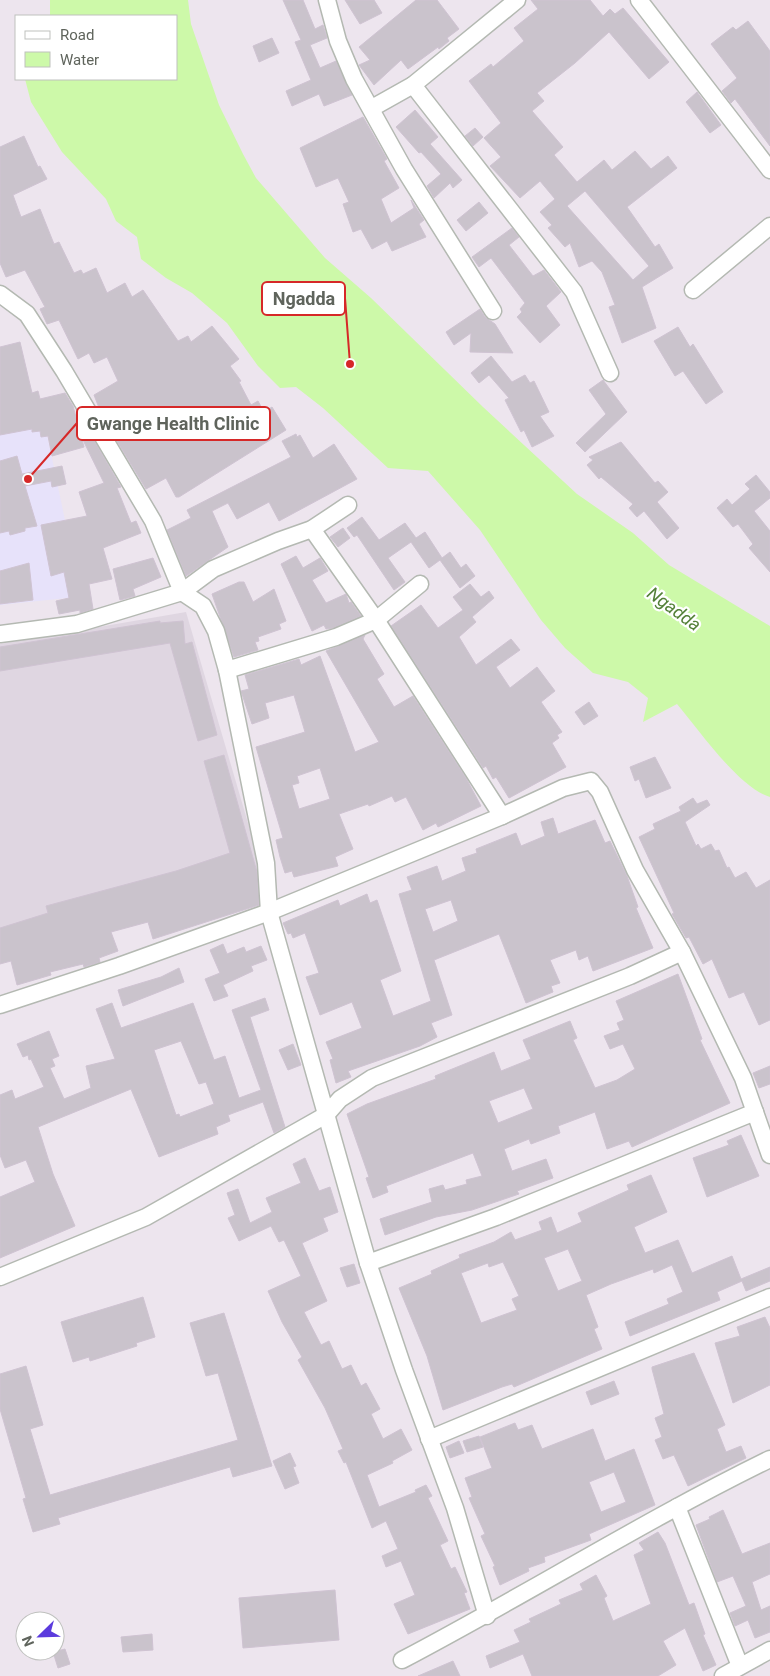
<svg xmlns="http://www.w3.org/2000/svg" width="770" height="1676" viewBox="0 0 770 1676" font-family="Roboto,sans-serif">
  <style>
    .education { fill: #dfd6e1 }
    .medical { fill: #e7e2fa }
    .water { fill: #cdf9a9 }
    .building { fill: #cac3cc; stroke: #cfc3d2; fill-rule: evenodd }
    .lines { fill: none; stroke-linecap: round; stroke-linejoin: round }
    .minor-casing { stroke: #b4b9b2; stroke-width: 19 }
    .minor { stroke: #fff; stroke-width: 16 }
    .labels { text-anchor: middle; stroke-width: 4.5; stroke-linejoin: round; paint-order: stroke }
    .water-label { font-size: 18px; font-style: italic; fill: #538038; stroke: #fff }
    .leader { fill: none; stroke: #d62828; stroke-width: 2 }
    .callout-dot { fill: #d62828; stroke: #fff; stroke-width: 2 }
    .callout { fill: #fff; stroke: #d62828; stroke-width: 2 }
    .callout-label { font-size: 18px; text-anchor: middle; font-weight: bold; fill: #5f645c }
  </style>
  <rect width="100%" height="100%" fill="#ede5ee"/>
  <polygon class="education" points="186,612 263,874 0,947 0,644"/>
  <polygon class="medical" points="40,401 71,549 76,597 0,605 0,408"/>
  <path class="water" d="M50,0H188L191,24L219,105L243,154L256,178L325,258L371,298L483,407L577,494L633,533L669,565L770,626V797C739,788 699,730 677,704L643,722L648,698L628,682L593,673L565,648L541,620L480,530L428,471L388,468L323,408L296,387L280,388L258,366L227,323L192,293L166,278L141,259L137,237L116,221L106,199L62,152L31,102L25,79H176V16H50Z"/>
  <g class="building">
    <polygon points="283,0 303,0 315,29 323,25 327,38 310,45 320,68 336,61 352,95 324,106 319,94 292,106 286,91 311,80 295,42 301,40"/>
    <polygon points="345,0 374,0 382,13 360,24"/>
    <polygon points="416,0 437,0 459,29 447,38 449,41 439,49 438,47 408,69 401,60 374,85 359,65 370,60 359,47"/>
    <path d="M531,0H590L603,16L610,9L615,14L623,8L669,62L649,79L609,32L575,63L537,93L544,101L532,111L563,147L554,155L577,182L604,160L612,170L635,151L651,169L668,156L677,168L627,207L655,247L659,244L673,268L642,287L656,328L622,343L609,307L615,305L602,272L592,261L579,267L570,243L565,247L548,228L552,225L540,212L555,199L540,181L520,198L490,166L501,157L484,138L501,123L469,81L491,64L493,67L524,41L514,28L538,9ZM585,191L649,266L633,280L567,206Z"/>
    <polygon points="748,21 770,51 770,146 735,99 731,103 722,91 737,78 711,44 733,27 736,30"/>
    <polygon points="272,38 279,53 259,62 253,46"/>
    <polygon points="697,92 721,125 710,133 686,102"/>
    <polygon points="415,110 438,137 430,144 462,180 453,188 450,183 434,198 427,186 441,174 421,152 419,153 396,127"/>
    <polygon points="363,117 387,159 384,161 399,188 381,199 391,223 414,208 411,200 424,220 419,224 426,237 392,251 387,241 372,249 361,229 353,232 343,204 349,202 338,178 316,187 300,148"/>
    <polygon points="475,128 483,137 473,146 465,136"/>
    <polygon points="24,136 38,167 40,166 47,179 13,195 21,217 40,209 54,244 59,242 74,273 81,270 83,274 96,268 107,293 125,283 132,297 143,290 178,341 188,336 191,342 212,326 239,359 230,366 241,381 239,382 251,405 258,401 264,412 272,407 286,430 179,497 176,497 166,478 146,489 103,418 94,395 118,381 107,357 94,363 89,353 78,359 59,320 47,324 40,309 45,307 25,270 6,277 0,263 0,147"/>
    <polygon points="479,202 488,213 466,231 457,220"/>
    <polygon points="512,228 519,237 509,245 533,276 544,270 561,292 546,306 560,325 540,343 517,317 522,312 520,309 525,303 491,258 479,267 472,257"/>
    <polygon points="480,309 485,317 495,324 513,353 470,352 471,333 454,345 446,332"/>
    <polygon points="678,327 690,347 693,344 723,392 706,404 683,371 675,376 654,341"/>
    <polygon points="20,342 32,393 38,391 40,399 65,393 73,406 84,447 52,456 48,436 41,437 40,431 32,432 32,429 0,435 0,347"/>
    <polygon points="491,356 512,382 525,375 530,383 534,381 549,412 540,416 554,436 532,447 524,430 521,432 505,400 509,398 489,375 479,383 471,373"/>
    <polygon points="603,380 627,412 585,452 576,443 606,414 589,390"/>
    <polygon points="296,434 297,437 300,435 313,458 334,444 357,479 279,521 269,502 237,519 228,503 212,511 228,547 186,576 167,530 191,518 187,510 291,457 282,441"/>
    <polygon points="92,437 121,487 117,488 131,523 136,521 141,533 103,548 112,579 89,584 93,609 80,613 80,610 59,614 56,601 69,598 64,572 51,576 41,525 87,516 79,492 104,483 83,440"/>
    <polygon points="621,442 655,483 658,481 668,492 657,502 679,528 667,539 644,511 637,517 629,508 633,504 601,477 599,479 587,465 593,460 589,457"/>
    <polygon points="17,456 22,474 62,466 66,484 52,487 51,481 25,486 37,526 25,528 25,531 10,535 9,531 0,533 0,461"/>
    <polygon points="756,475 770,492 770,498 754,511 770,531 770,572 749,548 753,544 738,524 733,527 717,508 727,499 732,505 750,489 745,484"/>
    <polygon points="362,517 379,540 405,523 416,538 425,532 442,558 450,552 461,568 466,564 475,576 460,588 440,560 429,568 411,542 388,558 405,582 394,590 357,535 354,537 347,528"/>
    <polygon points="343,528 350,538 338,547 330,537"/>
    <polygon points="296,556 303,568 320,558 328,571 312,580 326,603 346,594 349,603 351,602 361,616 333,628 326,629 324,625 312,631 281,564"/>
    <polygon points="153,558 161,577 133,589 135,596 120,600 113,569"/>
    <polygon points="29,563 33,600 0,604 0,571"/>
    <polygon points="239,582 244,582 253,602 274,589 286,621 279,624 281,629 258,637 259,641 255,642 258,650 234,657 212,594"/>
    <polygon points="470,584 481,597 489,591 494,598 472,617 476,622 459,637 476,665 511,639 520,650 496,667 510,688 537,667 555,691 541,702 562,732 557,735 559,738 552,743 566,767 509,798 496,777 493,779 486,766 483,768 391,626 421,605 438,628 463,610 453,597"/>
    <polygon points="160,621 160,623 183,621 185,644 192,642 217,735 198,741 170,643 0,671 0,647"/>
    <path d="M365,635L363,639L384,674L377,679L394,707L413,696L466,778L481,806L438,827L436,823L423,830L406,797L395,802L392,796L369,806L368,804L339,814L353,849L335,857L338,866L294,877L292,871L285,873L280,857L276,840L283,838L256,747L305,732L294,695L265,703L269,718L252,724L241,691L249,689L245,675L299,659L301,665L320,656L355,752L379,742L326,651ZM320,768L330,799L299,809L292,785L299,783L297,776Z"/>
    <polygon points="589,702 598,716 584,725 575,712"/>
    <polygon points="224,755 257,872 259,905 153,939 148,922 111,932 118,951 99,958 100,962 84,967 83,964 50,972 51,975 17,985 11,961 0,964 0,928 48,913 46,906 176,871 230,853 204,761"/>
    <polygon points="655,757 671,788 646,798 639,779 635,781 630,767"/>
    <polygon points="693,798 697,804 707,800 710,805 685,822 696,846 698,844 701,849 711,844 715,851 719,850 727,868 729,867 735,878 746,872 756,888 770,880 770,1020 759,1025 744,992 729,998 712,959 703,964 689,937 686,938 672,914 674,913 639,837 655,829 653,824 681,811 679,807"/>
    <path d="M553,818L558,834L595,820L605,843L610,841L627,876L638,907L636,908L653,948L593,971L588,956L579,960L576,950L550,960L560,983L551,986L553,992L526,1003L499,934L434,960L452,1015L431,1023L437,1037L420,1046L348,1071L351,1077L336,1083L330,1060L333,1059L326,1042L362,1028L352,1002L320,1015L306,977L319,973L305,933L293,938L291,933L288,934L283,923L338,900L340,906L367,894L370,903L377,900L401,971L380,980L393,1016L431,1001L399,894L412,890L407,877L437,866L442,881L466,871L462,858L477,853L476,849L516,833L521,846L545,836L541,822ZM451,900L458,921L433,932L425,909Z"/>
    <polygon points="223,944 227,954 244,947 246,952 261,946 267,960 251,966 253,971 223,985 228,996 214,1001 205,979 220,973 210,950"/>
    <polygon points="179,968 184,982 123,1006 118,990 161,977"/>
    <path d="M678,974L702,1039L700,1040L730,1103L632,1147L629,1141L607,1149L595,1112L558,1126L560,1133L531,1144L529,1139L504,1149L512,1171L546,1159L553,1178L517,1191L519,1194L472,1210L436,1217L385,1235L380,1219L432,1202L429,1189L443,1185L445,1190L467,1184L466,1180L482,1176L473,1153L386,1186L388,1192L373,1198L366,1178L369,1177L347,1114L367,1104L436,1079L435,1076L494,1052L501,1071L531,1059L523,1040L570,1021L577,1038L573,1040L595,1088L617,1080L635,1069L623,1044L610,1049L604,1036L620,1030L617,1023L624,1020L616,1001ZM524,1088L533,1109L498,1123L489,1101Z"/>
    <path d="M265,998L269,1010L250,1017L285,1127L274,1133L263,1102L228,1115L230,1121L216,1127L218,1134L159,1157L131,1089L38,1127L53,1174L75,1226L0,1258V1197L35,1182L26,1160L5,1168L0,1155V1095L12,1090L15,1099L44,1087L31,1059L29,1060L28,1055L23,1057L17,1044L49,1031L59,1056L52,1059L55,1066L50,1068L64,1099L91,1088L86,1066L115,1059L96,1009L112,1003L121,1028L193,1003L214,1060L225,1056L239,1098L261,1090L232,1010ZM181,1041L199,1084L206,1082L214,1104L180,1117L179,1114L176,1115L154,1050Z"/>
    <polygon points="293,1044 301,1065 288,1070 279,1050"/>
    <polygon points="770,1066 770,1084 759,1088 753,1073"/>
    <polygon points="741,1135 759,1176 707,1197 693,1158 729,1145 727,1141"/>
    <polygon points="305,1158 319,1191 330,1187 338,1212 323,1218 328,1231 302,1243 327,1301 304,1312 321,1345 329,1341 342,1369 351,1365 361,1386 366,1383 380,1409 371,1414 383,1439 401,1429 412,1450 392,1461 393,1463 367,1475 379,1507 416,1492 415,1490 426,1485 432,1496 428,1498 448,1541 440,1545 451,1569 455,1567 467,1592 464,1593 470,1609 408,1634 394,1604 415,1595 401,1561 386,1567 382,1556 398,1549 386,1521 372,1528 346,1462 344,1463 338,1451 343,1449 325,1408 298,1360 302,1357 282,1322 268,1291 301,1276 284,1240 279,1242 271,1226 239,1241 228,1218 235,1215 227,1193 238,1189 250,1223 272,1212 266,1198 301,1183 293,1164"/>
    <path d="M651,1175L667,1212L634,1227L645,1253L678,1240L692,1273L732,1256L741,1279L770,1267V1281L746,1291L742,1281L717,1292L720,1300L630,1336L625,1322L669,1304L667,1299L683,1292L672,1265L654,1273L653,1269L611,1284L586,1295L598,1327L594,1329L602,1349L514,1387L512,1384L502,1387L443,1410L427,1356L399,1288L432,1274L431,1271L460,1258L459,1255L494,1242L511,1232L515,1240L542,1230L539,1222L551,1217L557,1233L582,1222L578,1213L629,1190L627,1185ZM568,1249L582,1281L558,1291L544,1258ZM503,1262L519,1296L512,1299L517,1310L481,1323L461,1273L488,1263L489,1267Z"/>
    <polygon points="354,1264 360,1283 347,1287 340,1268"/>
    <polygon points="143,1297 155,1337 136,1343 137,1346 90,1361 89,1357 73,1362 61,1322"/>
    <polygon points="224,1313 272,1466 233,1477 230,1467 58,1518 60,1524 33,1532 23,1499 26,1498 0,1409 0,1374 26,1366 43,1425 30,1429 50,1495 238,1440 218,1373 206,1376 190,1323"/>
    <polygon points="765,1317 770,1328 770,1385 733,1403 715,1343 740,1336 737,1327"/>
    <polygon points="694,1353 725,1425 717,1429 726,1452 741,1446 746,1458 688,1486 674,1455 663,1459 655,1440 662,1437 655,1418 664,1414 652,1369 652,1367"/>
    <polygon points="614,1381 619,1394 591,1405 586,1392"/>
    <path d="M515,1423L518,1430L532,1425L542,1449L593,1429L605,1461L634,1449L655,1505L589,1534L591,1540L544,1557L545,1562L528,1568L529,1571L500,1585L493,1567L495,1566L481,1536L485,1534L469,1498L472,1497L465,1478L492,1468L480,1437ZM614,1472L626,1502L601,1512L589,1482Z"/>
    <polygon points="479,1436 483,1447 467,1452 463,1441"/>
    <polygon points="459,1441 464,1453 450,1458 446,1447"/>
    <polygon points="290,1453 296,1466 293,1467 299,1483 285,1489 273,1461"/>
    <polygon points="723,1510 742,1554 770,1543 770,1574 752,1582 761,1610 770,1606 770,1632 755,1638 748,1620 735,1626 730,1613 746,1606 733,1576 717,1582 696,1525 710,1519 709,1517"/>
    <polygon points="658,1532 665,1543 689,1605 694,1603 705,1634 703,1635 716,1665 703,1671 685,1628 663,1641 676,1665 658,1676 532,1676 523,1654 490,1668 486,1656 520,1642 514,1630 531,1622 529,1619 561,1604 559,1600 583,1590 580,1584 596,1575 607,1596 604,1598 613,1621 651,1604 634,1555 644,1550 639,1543"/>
    <polygon points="335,1590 339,1640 243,1648 239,1598"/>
    <polygon points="152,1634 153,1650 123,1652 121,1637"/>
    <polygon points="65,1649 70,1664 58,1668 53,1652"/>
    <polygon points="453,1661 460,1676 418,1676"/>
  </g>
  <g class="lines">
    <g class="minor-casing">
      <g id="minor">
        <polyline points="327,0 338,41 354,79 404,169 493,311"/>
        <polyline points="639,0 770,170"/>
        <polyline points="413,85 574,292 610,373"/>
        <polyline points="372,108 413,85 517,0"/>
        <polyline points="693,290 770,226"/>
        <polyline points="0,294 27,314 64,371 153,521 182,592 203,606 216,631 227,670 266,863 269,912 368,1263 404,1370 455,1508 487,1616"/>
        <polyline points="312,529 376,620 502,816"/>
        <polyline points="0,634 77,624 182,592 213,569 278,541 312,529 348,505"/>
        <polyline points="227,670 336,637 376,620 420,584"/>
        <polyline points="0,1005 119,966 269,912 502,816 563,788 591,781 600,792 635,870 682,952 743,1078 770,1155"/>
        <polyline points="368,1263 496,1217 755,1112"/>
        <polyline points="0,1277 146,1217 326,1115 340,1099 372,1078 630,976 682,952"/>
        <polyline points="429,1439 770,1297"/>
        <polyline points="677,1507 740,1666"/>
        <path d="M402,1660C526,1595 645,1520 770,1459"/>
        <polyline points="723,1676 770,1650"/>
      </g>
    </g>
    <use href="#minor" class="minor"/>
  </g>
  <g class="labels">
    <g class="water-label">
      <text transform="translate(674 609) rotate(36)" y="6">Ngadda</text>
    </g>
  </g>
  <path class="leader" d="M350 364L345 298M28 479L77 423"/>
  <g class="callout-dot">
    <circle cx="350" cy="364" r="5"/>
    <circle cx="28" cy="479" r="5"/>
  </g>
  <g class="callout">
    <rect x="262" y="282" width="83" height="33" rx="5"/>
    <rect x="77" y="407" width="193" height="33" rx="5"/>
  </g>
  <g class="callout-label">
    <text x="304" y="305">Ngadda</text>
    <text x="173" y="430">Gwange Health Clinic</text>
  </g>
  <rect x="15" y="15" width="162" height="65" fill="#ffffff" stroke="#bfc1be"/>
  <rect x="25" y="31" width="25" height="8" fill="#ffffff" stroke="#bfc1be"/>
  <text x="60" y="40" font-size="15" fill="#5f645c">Road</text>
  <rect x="25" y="52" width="25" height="15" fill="#cdf9a9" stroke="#bfc1be"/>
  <text x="60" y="65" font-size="15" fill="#5f645c">Water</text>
  <g transform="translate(40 1636) rotate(247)"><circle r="24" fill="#ffffff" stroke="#bfc1be"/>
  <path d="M0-4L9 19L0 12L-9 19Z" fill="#5b3bdd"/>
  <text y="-8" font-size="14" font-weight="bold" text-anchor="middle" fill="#5f645c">N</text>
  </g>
</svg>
